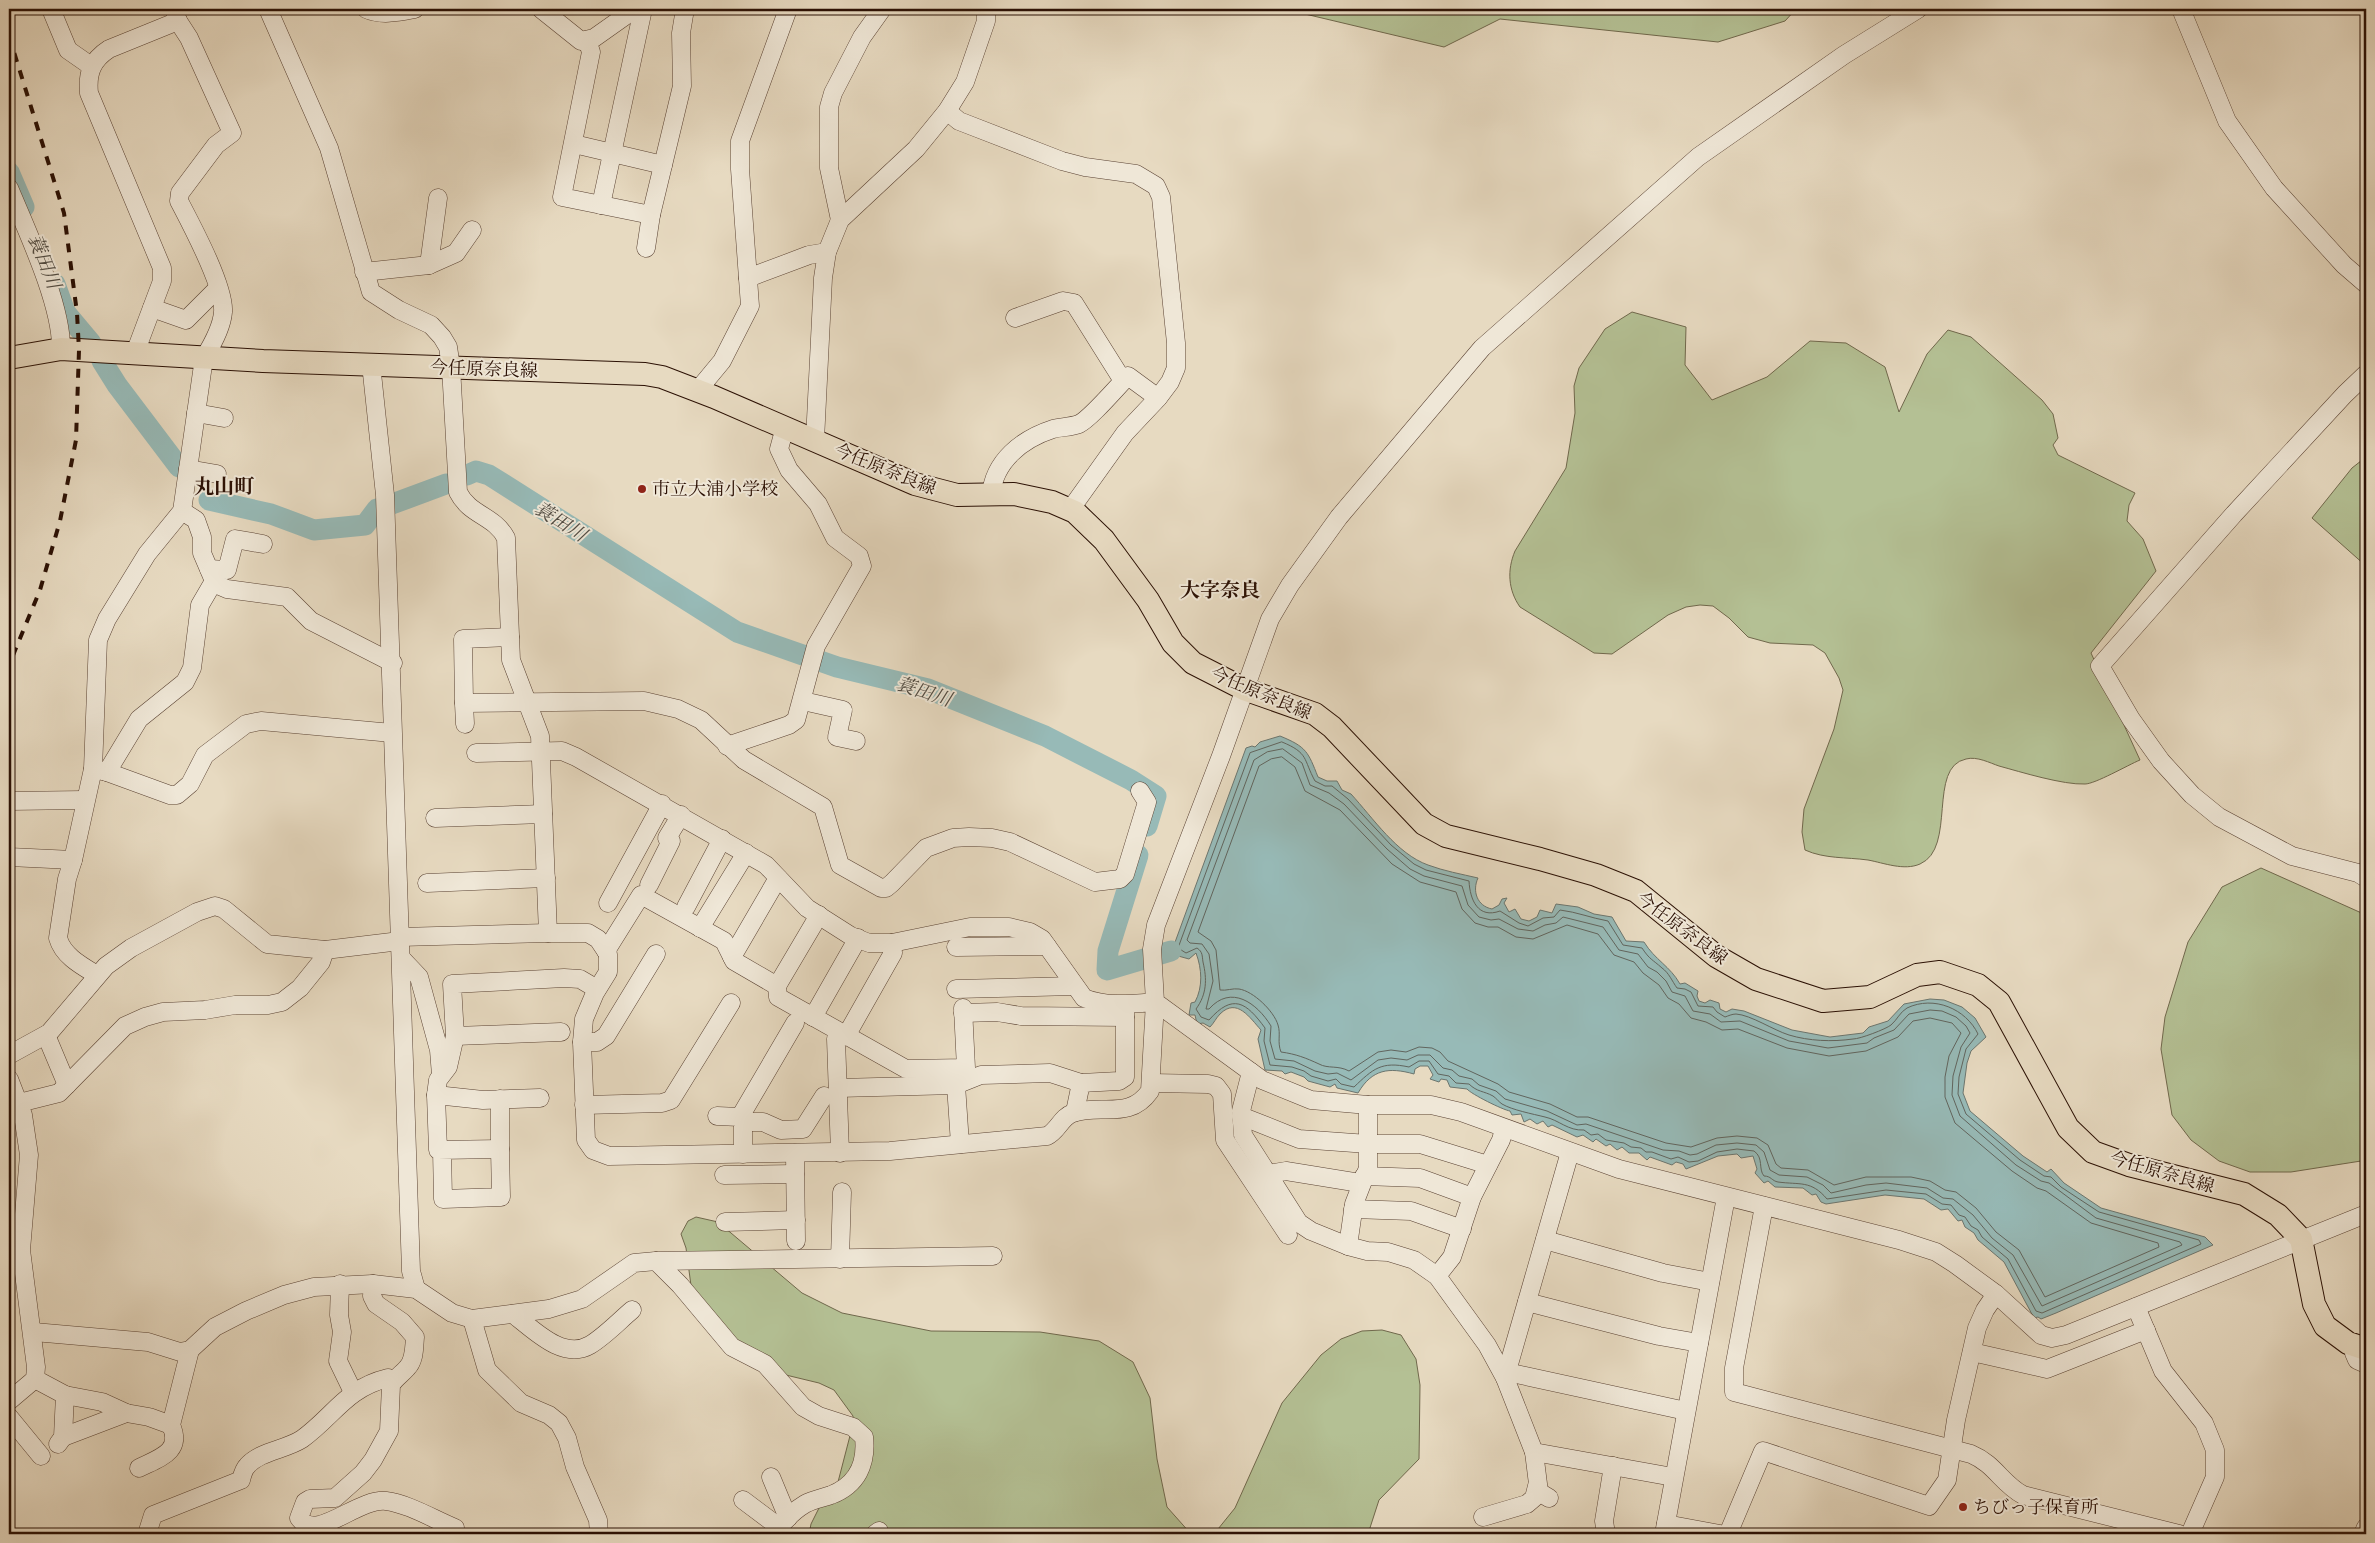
<svg xmlns="http://www.w3.org/2000/svg" width="2375" height="1543" viewBox="0 0 2375 1543" font-family="'Gentium Book Plus','Noto Serif JP',serif">
  <style>
    .green { fill: #b4c094; stroke: #70684c }
    .water { fill: #97bab7; stroke: #6c766f }
    .lines { fill: none; stroke-linecap: round; stroke-linejoin: round }
    .shore { stroke: #61655e; stroke-width: 1 }
    .river { stroke: #97bab7; stroke-width: 21 }
    .minor-casing { stroke: #5a4233; stroke-width: 19 }
    .major-casing { stroke: #2b1004; stroke-width: 24 }
    .minor { stroke: #efe7d7; stroke-width: 18 }
    .major { stroke: #e7dac1; stroke-width: 22 }
    .rail { stroke: #2b1004; stroke-width: 4; stroke-dasharray: 9 9; stroke-linecap: butt }
    .poi-dot { fill: #8f2418; stroke: #efe7d7; stroke-width: 2 }
    .labels { text-anchor: middle; stroke-width: 4; stroke-linejoin: round; paint-order: stroke }
    .street-label { font-size: 18px; fill: #2b1004; stroke: #efe7d7 }
    .poi-label { font-size: 18px; fill: #2b1004; stroke: #efe7d7; text-anchor: start }
    .water-label { font-size: 19px; font-style: italic; fill: #514c43; stroke: #efe7d7 }
    .quarter-label { font-size: 20px; font-weight: bold; fill: #2b1004; stroke: #efe7d7 }
  </style>
  <rect width="100%" height="100%" fill="#e7dac1"/>
  <filter id="stains"><feTurbulence type="fractalNoise" baseFrequency=".004" numOctaves="4"/><feColorMatrix values="0 0 0 0 .2 0 0 0 0 .09 0 0 0 0 .02 0 0 0 .5 -.17"/></filter>
  <radialGradient id="worn" r=".72"><stop offset=".6" stop-color="#630" stop-opacity="0"/><stop offset="1" stop-color="#630" stop-opacity=".3"/></radialGradient>
  <g class="green">
    <polygon points="1284,9 1796,9 1785,21 1718,42 1500,19 1444,47"/>
    <path d="M1632,312L1686,327L1685,365L1712,400L1767,377L1810,341L1846,343L1885,367L1899,412L1927,354L1948,330L1971,337L2042,400L2053,414L2058,438L2053,445L2058,455L2135,493L2129,505L2127,521L2143,539L2156,571L2091,653L2140,760C2128,765 2095,784 2085,784C2063,785 2021,772 1999,766C1990,763 1977,756 1966,759C1927,767 1957,848 1920,864C1904,871 1884,863 1868,860C1846,857 1825,859 1805,850L1802,832L1804,809L1834,729L1843,690L1839,678L1825,653L1813,645L1770,643L1748,637L1729,618L1713,606L1700,605L1686,607L1668,615L1612,654L1594,653L1520,607C1508,590 1507,570 1515,551L1566,468L1575,413L1574,386L1579,368L1605,329Z"/>
    <polygon points="2366,457 2366,566 2312,518 2352,468"/>
    <polygon points="2261,868 2366,915 2366,1158 2361,1161 2291,1172 2250,1172 2219,1161 2191,1140 2172,1115 2161,1049 2165,1017 2188,942 2222,887"/>
    <polygon points="696,1217 718,1222 802,1293 842,1313 931,1331 1040,1332 1099,1341 1133,1362 1150,1398 1157,1459 1167,1507 1191,1534 809,1534 811,1524 819,1508 838,1482 852,1428 853,1416 834,1390 819,1383 761,1369 692,1293 686,1248 681,1234 688,1221"/>
    <polygon points="1382,1330 1401,1335 1416,1359 1420,1385 1419,1459 1379,1500 1368,1534 1214,1534 1235,1508 1282,1403 1321,1355 1341,1339 1362,1331"/>
  </g>
  <path class="water" d="M1280,736C1307,747 1308,752 1318,777L1327,781H1337L1342,790L1351,794C1373,818 1397,854 1428,865C1444,871 1461,874 1478,878C1472,891 1477,906 1492,909L1499,905L1502,899L1507,898L1504,903L1509,912L1515,909L1521,919L1529,921L1537,917L1540,910L1552,913L1556,904L1578,907L1594,914L1612,917L1626,941L1644,942C1655,960 1670,966 1680,984L1685,983L1698,991L1697,996L1699,1001L1705,1003L1710,1000L1719,1003L1720,1009L1726,1012L1732,1009L1744,1011L1792,1030L1830,1037L1863,1033L1869,1027L1888,1021L1904,1004L1930,999L1944,1000L1962,1007L1975,1018L1986,1037L1971,1051L1967,1063L1963,1093L1970,1111L2023,1156L2047,1172L2051,1169L2064,1183L2101,1208L2205,1237L2213,1245L2056,1313L2041,1319L2038,1317L2034,1318L2004,1262L1978,1240L1974,1233L1965,1227L1962,1220L1958,1221L1948,1209L1941,1210L1924,1199L1885,1195L1826,1204L1821,1202L1816,1194L1812,1195L1803,1188L1775,1187L1768,1181L1764,1183L1755,1173L1757,1169L1753,1156L1741,1158L1737,1154L1718,1156L1686,1169L1683,1164L1676,1162L1672,1165L1650,1157L1647,1160L1639,1153H1629L1622,1147L1617,1150L1610,1144L1606,1146L1596,1139L1593,1142L1583,1135L1577,1137L1552,1125L1548,1127L1543,1121L1537,1124L1530,1119L1524,1122L1521,1114L1512,1115L1510,1111C1503,1110 1471,1094 1467,1089L1450,1087L1447,1080L1441,1079L1439,1082L1430,1079L1433,1075L1428,1066H1420L1415,1069L1414,1074C1389,1067 1372,1069 1358,1093L1337,1088L1335,1084L1330,1087L1308,1081L1304,1077L1291,1072L1285,1074L1282,1071L1265,1070L1258,1039L1261,1030C1250,1018 1237,997 1220,1014C1216,1018 1214,1023 1210,1027L1203,1023L1197,1024L1195,1015H1189L1191,1003L1195,1002C1203,987 1202,969 1196,953L1189,959L1171,954L1158,962V951L1174,945L1246,748L1252,746L1255,747L1260,742Z"/>
  <g class="lines">
    <g class="shore">
      <path d="M1282,742C1309,753 1303,759 1315,781L1325,786H1332L1348,799L1391,845L1414,864L1426,870L1469,881C1470,900 1478,919 1500,911L1519,923L1528,926L1543,918L1554,917L1560,910C1577,912 1591,918 1608,921L1623,945L1642,948C1650,960 1652,959 1662,968C1669,973 1672,981 1677,988L1685,989L1691,992L1698,1006L1713,1007L1717,1012L1725,1017C1728,1016 1732,1014 1736,1014C1751,1015 1773,1030 1789,1035C1809,1041 1832,1042 1853,1039C1860,1039 1886,1029 1891,1025C1897,1020 1900,1012 1907,1008C1934,995 1966,1009 1978,1034L1966,1049L1959,1077L1958,1094L1966,1114L2020,1160L2044,1176L2051,1177L2061,1187L2099,1212L2199,1240L2201,1244L2042,1313L2036,1311L2008,1259L1982,1237L1978,1230L1971,1226L1965,1217L1959,1215L1951,1205L1942,1204L1926,1194L1886,1190L1827,1199C1811,1180 1800,1185 1778,1182C1772,1181 1771,1176 1764,1176C1758,1169 1764,1158 1754,1151L1737,1149L1717,1152L1698,1161L1689,1162L1678,1157L1671,1159L1652,1152H1646L1641,1148L1631,1147L1624,1143L1606,1140L1598,1134L1591,1135L1584,1130C1568,1131 1559,1120 1545,1117C1533,1114 1512,1110 1502,1104C1499,1102 1496,1098 1493,1096C1484,1091 1477,1092 1469,1084L1456,1083L1449,1076L1438,1074L1429,1061H1419L1409,1067C1381,1061 1373,1069 1354,1087L1341,1084L1336,1079L1328,1081L1311,1076L1304,1071L1292,1067L1270,1065L1264,1041L1265,1028C1246,1002 1233,993 1209,1020L1201,1017L1196,1009C1207,994 1207,979 1203,962C1202,956 1203,952 1197,948L1186,953L1178,948L1250,753Z"/>
      <path d="M1283,749L1302,763L1310,785L1329,793L1344,804L1387,849L1410,869L1424,876L1462,886L1468,905L1479,917L1491,920L1499,919L1518,929L1533,931L1545,925L1556,923L1563,917L1603,927L1619,950L1638,954L1648,967L1657,972L1666,981L1672,992L1685,996L1693,1011L1710,1014L1721,1022L1740,1021L1789,1041L1828,1048L1867,1043L1874,1038L1894,1030L1909,1014L1930,1010L1942,1011L1956,1017L1966,1026L1970,1033L1961,1047L1953,1076L1952,1095L1960,1116L2016,1165L2041,1181L2049,1183L2096,1218L2180,1242L2182,1245L2042,1306L2013,1255L1992,1238L1973,1215L1953,1199L1943,1198L1927,1188L1886,1183L1866,1185L1831,1193L1823,1185L1807,1177L1779,1175L1770,1170L1764,1152L1756,1145L1737,1143L1716,1145L1697,1154L1690,1155L1679,1151L1663,1150L1586,1124L1577,1125L1547,1111L1505,1099L1496,1091L1479,1085L1472,1079L1459,1076L1452,1070L1443,1068L1430,1055H1418L1407,1060L1391,1058L1378,1060L1351,1080L1337,1073L1328,1074L1315,1071L1294,1061L1275,1059L1270,1041L1271,1026C1257,1003 1231,984 1209,1009H1206L1213,981L1209,954L1202,944L1190,943L1187,940L1254,760L1267,752Z"/>
      <path d="M1282,757L1295,767L1305,791L1340,810L1392,864L1420,882L1456,892L1462,909L1475,923L1488,927H1498L1516,937L1533,939L1567,925L1598,934L1614,955L1634,962L1643,973L1659,985L1668,998L1679,1004L1691,1018L1706,1022L1722,1030L1738,1029L1787,1048L1829,1056L1866,1051L1898,1037L1913,1021L1930,1018L1952,1023L1961,1033L1949,1056L1945,1077V1097L1955,1123L2012,1171L2037,1188L2046,1191L2091,1223L2158,1243L2159,1247L2045,1297L2019,1250L1996,1232L1976,1208L1956,1192L1945,1190L1930,1181L1911,1177H1866L1834,1185L1808,1170L1781,1168L1776,1164L1768,1145L1757,1138L1737,1136L1717,1138L1691,1147L1666,1143L1588,1117H1577L1550,1104L1509,1092L1498,1084L1448,1061L1440,1052L1432,1048L1419,1047L1406,1052L1391,1050L1378,1052L1349,1071C1338,1065 1328,1069 1319,1064C1306,1058 1296,1054 1281,1052C1277,1042 1281,1034 1278,1025C1274,1011 1253,991 1239,989C1233,988 1226,991 1220,990L1216,950L1211,941L1198,932L1259,766L1271,759Z"/>
    </g>
    <g class="river">
      <polyline points="9,172 24,207"/>
      <polyline points="55,284 65,312 91,343"/>
      <polyline points="102,361 117,385 179,467"/>
      <polyline points="467,475 476,471 489,475 737,632 837,667 928,689 1045,736 1131,780 1156,796 1147,826"/>
      <polyline points="209,500 271,514 314,530 365,525 377,509"/>
      <polyline points="392,504 446,484"/>
      <polyline points="1138,855 1108,951 1107,970 1171,951"/>
    </g>
    <g class="minor-casing">
      <g id="minor">
        <polyline points="51,9 68,50 91,66"/>
        <path d="M268,9L329,148L371,292L399,310L431,325L442,337L448,347L451,367L458,492C470,516 494,515 506,538L511,660L540,736L548,933"/>
        <path d="M366,9C381,16 399,12 415,9"/>
        <polyline points="541,9 581,41 594,38 635,9"/>
        <polyline points="1918,9 1844,55 1698,157 1482,348 1339,517 1290,585 1270,619 1221,756 1156,925 1152,949 1155,1002 1262,1080 1311,1100 1368,1105 1431,1105 1461,1112 1619,1169 1899,1240 1936,1252 1955,1264 1996,1294 2041,1335 2052,1338 2066,1335 2366,1214"/>
        <polyline points="2181,9 2227,121 2274,188 2344,265 2366,284"/>
        <polyline points="587,40 591,52 562,197 651,215 682,86 681,33 685,9"/>
        <path d="M947,111L959,121L1062,161L1085,167L1136,174L1156,186L1161,197L1176,343V368L1170,382L1158,398L1128,376C1118,386 1090,419 1079,424C1071,427 1061,427 1053,429C1022,439 994,461 991,495"/>
        <polyline points="574,144 663,165"/>
        <path d="M9,188C27,231 62,305 61,349"/>
        <polyline points="601,205 643,9"/>
        <polyline points="840,220 829,168 829,107 833,93 862,37 882,9"/>
        <polyline points="646,248 651,215"/>
        <polyline points="429,265 438,198"/>
        <polyline points="364,272 429,265 456,253 472,230"/>
        <polyline points="748,278 809,255 827,252"/>
        <polyline points="152,308 186,320 218,288"/>
        <polyline points="1015,318 1063,301 1074,303 1123,381"/>
        <path d="M135,353L162,281V268L89,93C87,73 92,60 109,49L178,21L174,9"/>
        <polyline points="371,364 385,495 411,1271 416,1289"/>
        <polyline points="2366,374 2345,394 2234,514 2100,666 2131,719 2161,761 2192,795 2219,817 2292,856 2358,873 2366,878"/>
        <polyline points="698,390 722,361 750,306 740,169 740,141 788,9"/>
        <polyline points="196,413 224,418"/>
        <polyline points="815,440 823,278 827,252 840,220 916,149 947,111 965,82 986,21 986,9"/>
        <polyline points="188,469 217,474"/>
        <polyline points="1070,510 1125,433 1158,398"/>
        <polyline points="209,569 227,570 235,539 263,544"/>
        <polyline points="213,583 227,589 287,597 311,621 393,663"/>
        <polyline points="510,637 463,639 464,703 644,701 678,709 701,720 744,760 823,807 840,865 881,888 886,888 892,883 926,848 953,838 969,837 992,838 1010,842 1095,882 1120,879 1125,874 1147,802 1140,791"/>
        <polyline points="803,701 843,710 837,737 856,741"/>
        <polyline points="464,703 465,724"/>
        <polyline points="727,746 789,725 796,720 816,646 862,566 859,556 835,538 818,504 789,470 779,449 785,427"/>
        <polyline points="93,769 107,772 170,795 177,795 190,784 205,755 246,724 261,721 392,733"/>
        <polyline points="107,772 139,719 185,682 192,668 200,605 214,581 202,553 202,537 196,520 182,511"/>
        <polyline points="9,801 84,800"/>
        <polyline points="435,818 543,814"/>
        <path d="M9,857L73,860L93,769L98,640L107,619L147,554L182,511L204,358C212,345 222,327 223,312C225,287 191,224 179,201L180,193L216,145L232,133L189,38L178,21"/>
        <path d="M73,860L67,879L58,938C63,956 82,966 97,975"/>
        <polyline points="427,883 546,878"/>
        <polyline points="649,885 671,841 667,838 681,815"/>
        <polyline points="608,903 662,804"/>
        <polyline points="686,907 722,839"/>
        <polyline points="700,928 746,853"/>
        <path d="M400,937L548,933H588L598,939L608,954V972L595,993L584,1019L582,1042L586,1140L593,1150L609,1156L890,1151L1047,1136C1058,1131 1061,1117 1073,1113C1101,1103 1129,1121 1150,1091L1155,1002C1132,1004 1106,1007 1084,998L1042,939L1030,932L1009,927H970L892,943H869L851,936L807,908L766,865L576,757L562,751L476,753"/>
        <polyline points="956,947 1047,946"/>
        <polyline points="606,951 641,895 724,941 734,961 777,986 778,997 906,1069 966,1068 963,1008"/>
        <polyline points="732,957 778,878"/>
        <polyline points="401,958 419,977 439,1050 441,1075"/>
        <polyline points="777,986 819,915"/>
        <polyline points="956,989 1074,986"/>
        <polyline points="963,1013 997,1012 1021,1016 1125,1017"/>
        <polyline points="813,1017 858,938"/>
        <polyline points="561,1032 455,1036 452,984 564,978 580,979 597,989"/>
        <polyline points="46,1035 67,1085"/>
        <polyline points="582,1042 597,1042 606,1036 656,954"/>
        <polyline points="9,1055 49,1033 106,966 131,948 197,912 215,906 224,909 267,944 325,950 400,941"/>
        <polyline points="1251,1072 1241,1111 1243,1135 1299,1223 1311,1231 1348,1246"/>
        <polyline points="9,1079 23,1115 29,1155 21,1250 36,1367 35,1379 9,1401"/>
        <polyline points="1151,1083 1208,1084 1216,1086 1222,1094 1225,1140 1288,1235"/>
        <polyline points="956,1085 960,1144"/>
        <polyline points="838,1088 956,1085 981,1075 1050,1073 1081,1083"/>
        <polyline points="436,1095 483,1100 540,1098"/>
        <polyline points="19,1103 59,1093 125,1026 145,1017 163,1012 205,1010 235,1005 268,1005 282,1002 300,988 321,962 325,950"/>
        <polyline points="584,1105 662,1103 671,1100 731,1003"/>
        <polyline points="1368,1105 1368,1168 1354,1204 1348,1246 1367,1251 1388,1252 1414,1260 1437,1276 1487,1345 1505,1378 1534,1452 1673,1477"/>
        <polyline points="1075,1112 1081,1083 1119,1081 1125,1077 1125,1007"/>
        <polyline points="717,1116 740,1117 743,1122 743,1154"/>
        <polyline points="1241,1116 1299,1139 1368,1144 1420,1144 1488,1165"/>
        <polyline points="740,1117 795,1023"/>
        <polyline points="743,1122 763,1122 781,1130 803,1129 824,1096"/>
        <polyline points="500,1149 500,1099"/>
        <polyline points="442,1150 443,1199 501,1197 500,1149 438,1150 436,1095 438,1080 448,1067 455,1036"/>
        <polyline points="795,1153 796,1241"/>
        <polyline points="840,1153 836,1039 846,1036 893,953 892,943"/>
        <polyline points="1268,1174 1286,1171 1360,1183"/>
        <polyline points="724,1175 795,1174"/>
        <polyline points="1364,1176 1420,1178 1472,1197"/>
        <path d="M1764,1206L1734,1368V1392L1971,1454C1995,1464 2002,1484 2023,1495L2179,1534"/>
        <polyline points="1353,1209 1411,1211 1462,1229"/>
        <polyline points="725,1222 796,1220"/>
        <polyline points="1545,1240 1663,1273 1710,1282"/>
        <polyline points="840,1259 842,1192"/>
        <polyline points="656,1261 993,1256"/>
        <polyline points="1437,1276 1452,1257 1472,1197 1501,1140 1504,1129"/>
        <polyline points="340,1284 339,1315 342,1332 338,1361 353,1392"/>
        <path d="M373,1284L372,1296L376,1304L402,1322L415,1337C414,1347 415,1360 407,1368C402,1374 395,1378 391,1385L389,1431L373,1460L363,1473L335,1498L310,1499L305,1502L299,1518C316,1543 357,1498 386,1501C409,1504 433,1519 455,1528V1534"/>
        <polyline points="1527,1302 1659,1336 1699,1343"/>
        <polyline points="2136,1307 2163,1371 2204,1423 2215,1450 2215,1477 2190,1534"/>
        <path d="M513,1314C533,1329 563,1361 590,1345C605,1336 619,1321 632,1310"/>
        <polyline points="472,1319 487,1370 521,1403 549,1415 559,1423 567,1438 575,1467 598,1520 599,1534"/>
        <path d="M34,1332L148,1342L180,1352L190,1350L215,1327L246,1311L284,1295L314,1287L373,1284L416,1289L452,1313L472,1319L549,1309L582,1299L634,1263L656,1261L680,1285L732,1347L765,1364L803,1407L819,1416L853,1427L864,1437C867,1464 857,1485 831,1495C822,1498 812,1500 805,1504C793,1511 782,1523 774,1534"/>
        <polyline points="2356,1345 2354,1353 2357,1360 2366,1364"/>
        <polyline points="1972,1352 2047,1369 2146,1330"/>
        <polyline points="1507,1372 1686,1411"/>
        <polyline points="1505,1378 1570,1152"/>
        <polyline points="35,1379 65,1395 63,1437 58,1444"/>
        <polyline points="65,1395 102,1402 126,1413"/>
        <polyline points="9,1417 41,1456"/>
        <polyline points="63,1437 126,1413 149,1417 171,1425"/>
        <polyline points="1534,1452 1539,1492 1549,1498"/>
        <path d="M139,1468C159,1458 183,1452 171,1425L190,1350"/>
        <polyline points="771,1477 788,1518"/>
        <polyline points="743,1500 779,1527"/>
        <polyline points="1483,1517 1527,1504 1534,1498 1537,1486"/>
        <polyline points="1666,1524 1720,1534"/>
        <path d="M147,1534L153,1515L241,1480C242,1476 244,1469 247,1466C260,1451 285,1450 302,1439C334,1416 346,1388 388,1378L393,1381"/>
        <polyline points="875,1534 879,1531"/>
        <polyline points="1606,1534 1604,1521 1613,1466"/>
        <polyline points="1664,1534 1726,1197"/>
        <polyline points="1728,1534 1763,1451 1929,1506 1947,1480 1956,1420 1977,1328 1985,1310 1996,1294"/>
        <polyline points="2363,1534 2366,1527"/>
      </g>
    </g>
    <g class="major-casing">
      <polyline id="major" points="9,358 61,349 263,361 645,374 662,377 714,397 915,484 957,495 1014,494 1052,502 1075,512 1104,540 1148,600 1173,643 1193,663 1244,689 1315,714 1332,727 1424,824 1446,836 1540,859 1596,875 1636,891 1716,956 1756,979 1823,1001 1870,997 1917,975 1940,972 1978,985 1999,1002 2068,1128 2093,1152 2129,1165 2244,1194 2278,1215 2301,1239 2314,1304 2325,1326 2348,1343 2366,1349"/>
    </g>
    <use href="#minor" class="minor"/>
    <use href="#major" class="major"/>
    <polyline class="rail" points="9,36 64,213 77,313 79,350 76,440 60,521 40,590 9,665"/>
  </g>
  <g class="poi-dot">
    <circle cx="642" cy="489" r="5"/>
    <circle cx="1963" cy="1507" r="5"/>
  </g>
  <g class="labels">
    <g class="street-label">
      <text transform="translate(484 369) rotate(2)" y="6">今任原奈良線</text>
      <text transform="translate(885 469) rotate(22)" y="6">今任原奈良線</text>
      <text transform="translate(1261 693) rotate(23)" y="6">今任原奈良線</text>
      <text transform="translate(1682 928) rotate(37)" y="6">今任原奈良線</text>
      <text transform="translate(2162 1172) rotate(16)" y="6">今任原奈良線</text>
    </g>
    <g class="poi-label">
      <text x="652" y="495">市立大浦小学校</text>
      <text x="1973" y="1513">ちびっ子保育所</text>
    </g>
    <g class="water-label">
      <text transform="translate(45 261) rotate(68)" y="7">蓑田川</text>
      <text transform="translate(561 521) rotate(32)" y="7">蓑田川</text>
      <text transform="translate(924 691) rotate(18)" y="7">蓑田川</text>
    </g>
    <g class="quarter-label">
      <text x="224" y="493">丸山町</text>
      <text x="1220" y="597">大字奈良</text>
    </g>
  </g>
  <rect width="2375" height="1543" fill="none" stroke="#e7dac1" stroke-width="30"/>
  <rect x="10" y="10" width="2355" height="1523" fill="none" stroke="#2b1004" stroke-width="2.5"/>
  <rect x="15" y="15" width="2345" height="1513" fill="none" stroke="#2b1004"/>
  <rect width="100%" height="100%" filter="url(#stains)"/>
  <rect width="100%" height="100%" fill="url(#worn)"/>
</svg>
